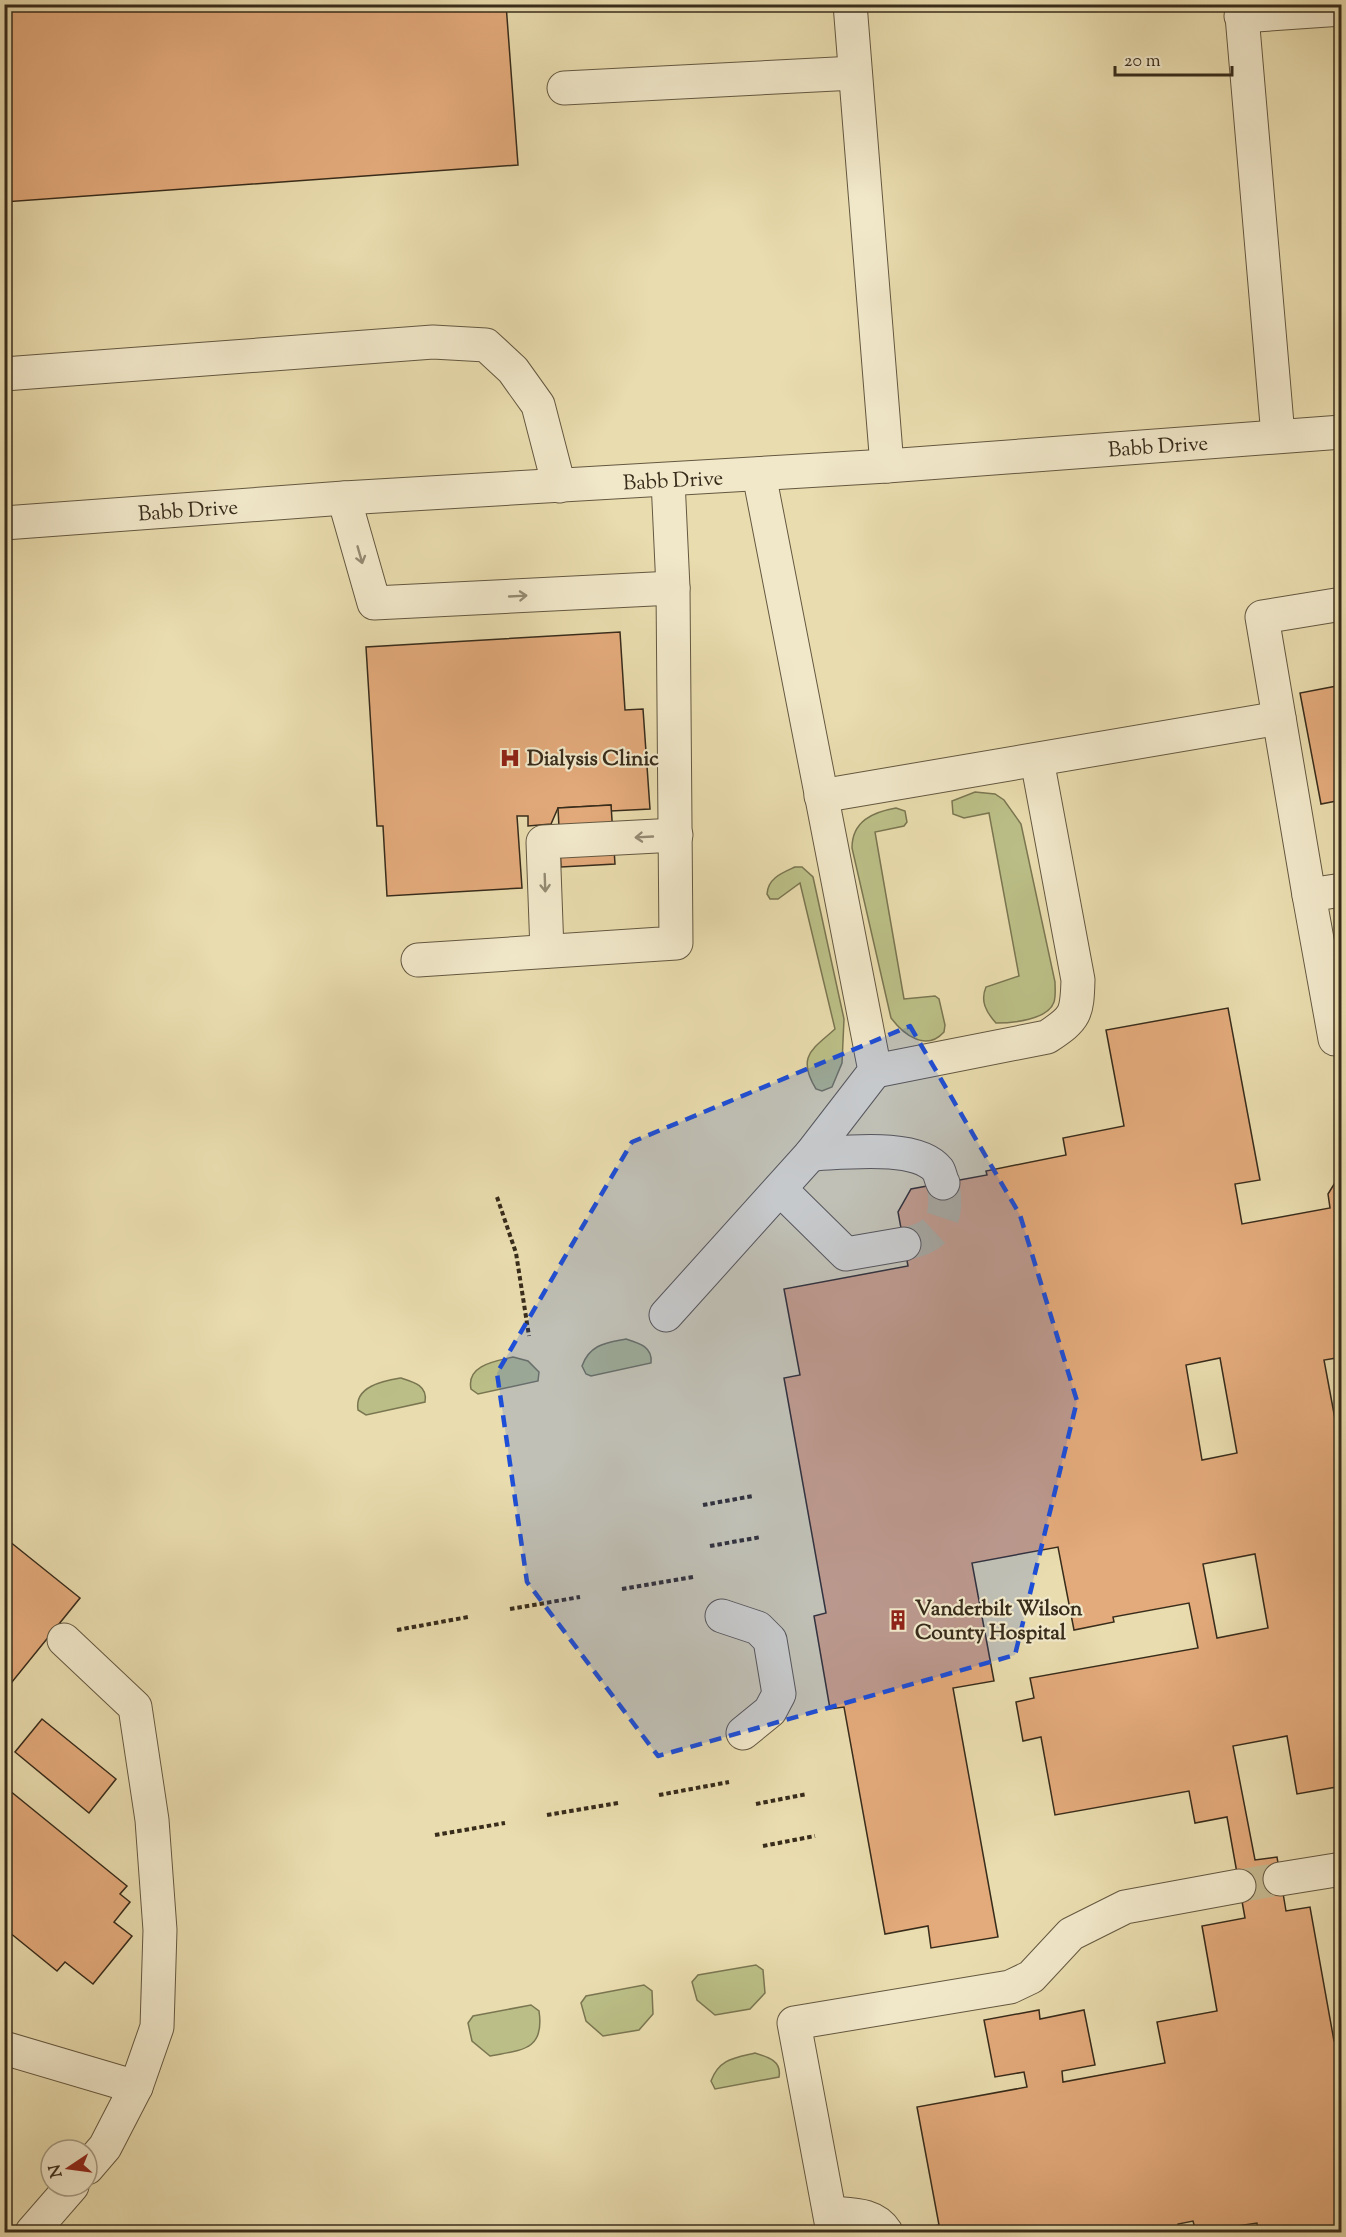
<svg xmlns="http://www.w3.org/2000/svg" width="1346" height="2237" viewBox="0 0 1346 2237" font-family="'Sorts Mill Goudy',serif">
  <style>
    .green { fill: #bbbf87; stroke: #7a7651; stroke-width: 1.5 }
    .building { fill: #e3aa7b; stroke: #382c1b; stroke-width: 1.5; fill-rule: evenodd }
    .lines { fill: none; stroke-linecap: round; stroke-linejoin: round }
    .minor-tunnel { stroke: #c6b991; stroke-width: 33; stroke-dasharray: 33 16; stroke-linecap: butt }
    .minor-casing { stroke: #645840; stroke-width: 35 }
    .path { stroke: #382c1b; stroke-width: 4; stroke-dasharray: 4.5 3; stroke-linecap: butt }
    .minor { stroke: #f1e8ca; stroke-width: 33 }
    .oneway { stroke: #948a72 }
    .marked { fill: #1d4ed8; fill-opacity: 0.2; stroke: #1d4ed8; stroke-width: 4.5; stroke-dasharray: 12 8; stroke-linejoin: round }
    .labels { text-anchor: middle; stroke-width: 4.5; stroke-linejoin: round; paint-order: stroke }
    .street-label { font-size: 21px; fill: #382c1b; stroke: #f1e8ca }
    .poi-label { font-size: 21px; font-weight: bold; fill: #382c1b; stroke: #f1e8ca; text-anchor: start }
  </style>
  <rect width="100%" height="100%" fill="#e9dcae"/>
  <filter id="stains"><feTurbulence type="fractalNoise" baseFrequency=".00333" numOctaves="4"/><feColorMatrix values="0 0 0 0 .2 0 0 0 0 .09 0 0 0 0 .02 0 0 0 .5 -.17"/></filter>
  <radialGradient id="worn" r=".72"><stop offset=".6" stop-color="#630" stop-opacity="0"/><stop offset="1" stop-color="#630" stop-opacity=".3"/></radialGradient>
  <g class="green">
    <path d="M975,792L995,794L1004,800L1021,824L1055,982C1055,988 1056,996 1054,1002C1048,1020 1012,1023 996,1023C986,1012 980,1001 986,987L1019,976L989,813L964,818L953,814L952,801Z"/>
    <path d="M896,808L905,811L907,822L904,826L875,832L904,999L935,996L939,999L945,1025L944,1032C926,1052 904,1035 891,1018L852,848C852,821 873,812 896,808Z"/>
    <path d="M795,867H802L813,877L844,1019L842,1063L832,1087L822,1091L816,1089C796,1056 813,1049 835,1029L800,883L778,899H770L767,894C768,878 782,873 795,867Z"/>
    <path d="M626,1339C639,1343 653,1347 651,1363L591,1376L586,1374L582,1366C590,1344 606,1343 626,1339Z"/>
    <path d="M513,1357L528,1361L539,1372L538,1381L478,1394L471,1389C466,1365 496,1361 513,1357Z"/>
    <path d="M401,1378C414,1382 428,1386 425,1402L366,1415L358,1410C354,1386 384,1381 401,1378Z"/>
    <polygon points="756,1965 763,1970 765,1993 750,2009 715,2015 697,2000 692,1982 698,1975"/>
    <polygon points="644,1985 652,1991 653,2014 639,2030 603,2036 586,2021 581,2003 586,1996"/>
    <path d="M531,2005L539,2011C545,2051 521,2050 490,2056L472,2041L468,2023L473,2016Z"/>
    <path d="M755,2053C768,2057 782,2061 779,2077L715,2089L711,2081C719,2059 734,2058 755,2053Z"/>
  </g>
  <g class="building">
    <polygon points="4,4 506,4 518,165 4,202"/>
    <polygon points="620,632 625,710 643,709 650,809 611,811 611,805 558,808 551,824 528,826 528,816 517,816 522,888 387,896 383,826 377,826 366,647"/>
    <polygon points="1342,685 1342,800 1321,804 1300,693"/>
    <polygon points="611,805 615,864 561,867 558,808"/>
    <path d="M1228,1008L1260,1180L1235,1184L1242,1224L1330,1208L1328,1194L1336,1181L1342,1185V1357L1324,1360L1338,1435L1342,1434V1786L1297,1794L1287,1736L1233,1746L1255,1860L1277,1857L1286,1911L1310,1907L1334,2041L1342,2040V2232H1258L1257,2223L1196,2232L1193,2221L1178,2224L1179,2232H924L923,2228L939,2225L917,2107L1027,2087L1024,2072L995,2077L984,2020L1039,2010L1040,2019L1084,2010L1095,2065L1062,2071L1063,2082L1165,2063L1157,2022L1217,2011L1202,1926L1245,1918L1227,1817L1195,1823L1189,1791L1055,1815L1041,1737L1023,1741L1016,1702L1034,1698L1030,1678L1198,1648L1189,1603L1113,1617L1114,1622L1074,1630L1058,1547L972,1563L994,1681L953,1688L998,1937L931,1948L928,1926L885,1934L844,1707L830,1709L814,1616L826,1613L784,1378L800,1375L784,1289L908,1266L898,1212L911,1189L987,1175L986,1171L1066,1155L1063,1138L1124,1126L1106,1030ZM1220,1358L1237,1453L1202,1460L1186,1365ZM1255,1554L1268,1628L1217,1638L1203,1564Z"/>
    <polygon points="4,1537 80,1598 12,1682 4,1675"/>
    <polygon points="42,1719 116,1779 89,1813 15,1752"/>
    <polygon points="4,1786 127,1886 120,1894 130,1902 114,1922 132,1936 93,1984 65,1962 57,1971 4,1928"/>
  </g>
  <g class="lines">
    <g class="minor-tunnel">
      <path d="M904,1244C941,1237 949,1219 943,1183"/>
      <polyline points="1239,1886 1280,1879"/>
    </g>
    <g class="minor-casing">
      <g id="minor">
        <polyline points="850,4 887,466"/>
        <polyline points="1241,4 1278,436"/>
        <polyline points="1241,16 1342,9"/>
        <polyline points="564,88 855,73"/>
        <polyline points="4,374 433,342 486,345 513,370 538,405 559,486"/>
        <polyline points="344,498 374,603 673,588"/>
        <polyline points="4,523 344,498 887,466 1342,432"/>
        <polyline points="821,796 1279,718"/>
        <polyline points="1342,890 1309,895 1335,1039 1342,1038"/>
        <polyline points="1309,895 1262,617 1342,604"/>
        <polyline points="547,951 543,842 676,835"/>
        <polyline points="418,960 676,943 673,588 668,480"/>
        <path d="M875,1071L1047,1037C1076,1018 1077,1014 1078,980L1037,760"/>
        <path d="M811,1154C842,1153 917,1143 938,1170C940,1173 941,1180 943,1183"/>
        <polyline points="780,1189 846,1254 904,1244"/>
        <polyline points="666,1315 811,1154 875,1071 759,474"/>
        <polyline points="722,1616 758,1628 770,1640 779,1694 770,1711 743,1733"/>
        <polyline points="64,1640 135,1707 152,1820 160,1930 157,2027 136,2087 105,2147 87,2168"/>
        <polyline points="1280,1879 1342,1869"/>
        <polyline points="4,2048 136,2087"/>
        <path d="M830,2213C851,2215 874,2213 886,2232"/>
        <polyline points="32,2232 72,2186"/>
        <polyline points="833,2232 794,2023 1010,1987 1031,1977 1071,1934 1125,1907 1239,1886"/>
      </g>
    </g>
    <g class="path">
      <polyline points="497,1197 516,1253 529,1336"/>
      <polyline points="703,1505 753,1496"/>
      <polyline points="710,1546 761,1537"/>
      <polyline points="622,1589 693,1577"/>
      <polyline points="510,1609 580,1597"/>
      <polyline points="397,1630 468,1617"/>
      <polyline points="659,1795 729,1782"/>
      <polyline points="756,1804 807,1794"/>
      <polyline points="547,1815 618,1803"/>
      <polyline points="435,1835 505,1823"/>
      <polyline points="763,1846 815,1836"/>
    </g>
    <use href="#minor" class="minor"/>
  </g>
  <defs><path id="oneway-shaft" d="M-6 0H5M1.5-3L5.5 0L1.5 3" fill="none" stroke-width="1.6" stroke-linecap="round" stroke-linejoin="round" transform="scale(1.5)"/></defs>
  <g class="oneway">
    <use href="#oneway-shaft" transform="translate(360 555) rotate(74)"/>
    <use href="#oneway-shaft" transform="translate(518 596) rotate(-3)"/>
    <use href="#oneway-shaft" transform="translate(644 837) rotate(177)"/>
    <use href="#oneway-shaft" transform="translate(545 883) rotate(88)"/>
  </g>
  <path class="marked" d="M910,1026L1020,1215L1077,1401L1015,1655L658,1756L527,1582L497,1373L632,1142Z"/>
  <defs>
    <g id="hospital-bare" transform="scale(1.62)"><path d="M-5-5h3v3.5h4V-5h3V5h-3V1.5h-4V5h-3Z" fill="#8f2418" stroke="#f1e8ca" stroke-width="2.5" paint-order="stroke"/></g>
    <g id="building-bare" transform="scale(1.62)"><path d="M-4-6H4V6H1V3H-1V6H-4ZM-2.5-4.3h1.7v1.8h-1.7ZM.8-4.3h1.7v1.8H.8ZM-2.5-1h1.7V.8h-1.7ZM.8-1h1.7V.8H.8Z" fill="#8f2418" stroke="#f1e8ca" stroke-width="2.5" paint-order="stroke"/></g>
  </defs>
  <g fill-rule="evenodd">
    <use href="#hospital-bare" x="510" y="758"/>
    <use href="#building-bare" x="898" y="1620"/>
  </g>
  <g class="labels">
    <g class="street-label">
      <text transform="translate(1158 446) rotate(-4)" y="7">Babb Drive</text>
      <text transform="translate(673 480) rotate(-3)" y="7">Babb Drive</text>
      <text transform="translate(188 510) rotate(-4)" y="7">Babb Drive</text>
    </g>
    <g class="poi-label">
      <text x="527" y="765">Dialysis Clinic</text>
      <text x="915" y="1615">Vanderbilt Wilson<tspan x="915" dy="24">County Hospital</tspan></text>
    </g>
  </g>
  <rect width="1346" height="2237" fill="none" stroke="#e9dcae" stroke-width="24"/>
  <rect x="6" y="6" width="1334" height="2225" fill="none" stroke="#382c1b" stroke-width="3"/>
  <rect x="12" y="12" width="1322" height="2213" fill="none" stroke="#382c1b" stroke-width="1.5"/>
  <g transform="translate(69 2168) rotate(257)"><circle r="28" fill="#f1e8ca" stroke="#a79d84" stroke-width="1.5"/>
  <path d="M0-4.5L10 22L0 15L-10 22Z" fill="#8f2418"/>
  <text y="-9" font-size="16" font-weight="bold" text-anchor="middle" fill="#382c1b">N</text>
  </g>
  <path d="M1115 66v9h117v-9" fill="none" stroke="#382c1b" stroke-width="3"/>
  <text x="1124" y="66" font-size="18" fill="#382c1b" stroke="#f1e8ca" stroke-width="4.5" paint-order="stroke">20 m</text>
  <rect width="100%" height="100%" filter="url(#stains)"/>
  <rect width="100%" height="100%" fill="url(#worn)"/>
</svg>
